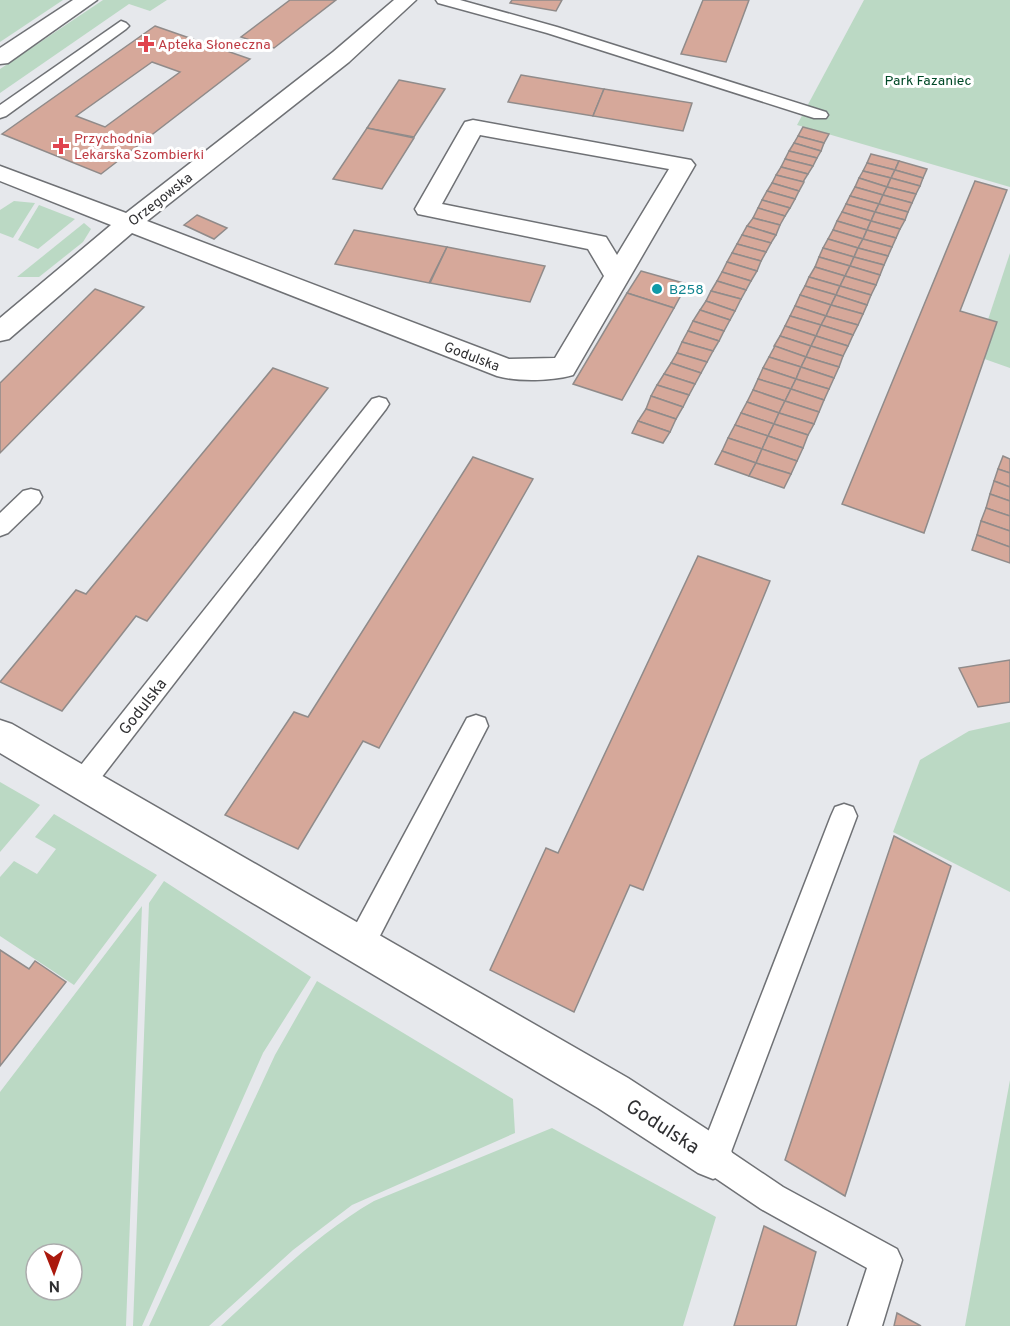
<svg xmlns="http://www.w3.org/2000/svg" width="1010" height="1326" viewBox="0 0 1010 1326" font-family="Overpass,sans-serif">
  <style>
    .green { fill: #bbd9c4; fill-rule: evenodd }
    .building { fill: #d6a89a; stroke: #908b8a; stroke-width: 1.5; fill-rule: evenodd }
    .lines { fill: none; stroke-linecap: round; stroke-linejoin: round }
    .lane-casing { stroke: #6f7175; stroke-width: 3 }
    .street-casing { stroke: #6f7175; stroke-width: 3 }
    .secondary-casing { stroke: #6f7175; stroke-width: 3 }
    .lane { fill: #fff; fill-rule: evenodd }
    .street { fill: #fff; fill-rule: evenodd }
    .secondary { fill: #fff; fill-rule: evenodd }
    .health-dot { fill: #e0444e; stroke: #fff; stroke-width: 2 }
    .culture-dot { fill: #0f9aa8; stroke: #fff; stroke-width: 2 }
    .labels { text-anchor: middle; stroke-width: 6; stroke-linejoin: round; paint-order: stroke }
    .far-health-label { font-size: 14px; fill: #be3a42; stroke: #fff; text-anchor: start }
    .far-park-label { font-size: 14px; fill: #004927; stroke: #fff }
    .far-street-label { font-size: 14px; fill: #303032; stroke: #fff }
    .far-culture-label { font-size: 14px; fill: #0d838f; stroke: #fff; text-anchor: start }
    .street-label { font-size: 16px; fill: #303032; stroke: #fff }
    .near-street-label { font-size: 20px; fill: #303032; stroke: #fff }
  </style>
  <rect width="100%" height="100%" fill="#e6e8ec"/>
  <g class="green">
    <polygon points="0,0 63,0 0,42"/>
    <polygon points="103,0 167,0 150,11 129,4 0,93 0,69"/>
    <polygon points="864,0 1010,0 1010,187 797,125"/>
    <polygon points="14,201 35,203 13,238 0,233 0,210"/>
    <polygon points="39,205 75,219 38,249 18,240"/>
    <polygon points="84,223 91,229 83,242 39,277 17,277"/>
    <polygon points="1010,253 1010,368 976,356"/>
    <polygon points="1010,722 1010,892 893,832 920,760 969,731"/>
    <polygon points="0,782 40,805 0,852"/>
    <polygon points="54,814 157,875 74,985 0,936 0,877 14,861 37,874 56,849 35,837"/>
    <polygon points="164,881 311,977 263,1053 142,1326 133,1326 149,903"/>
    <path d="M142,906L126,1326H0V1092ZM36,1254H72V1290H36Z"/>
    <polygon points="317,981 513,1099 515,1133 352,1205 293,1250 209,1326 149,1326 275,1055"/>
    <polygon points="1010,1080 1010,1326 965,1326"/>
    <path d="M552,1128L716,1217L683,1326H221C269,1282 317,1234 374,1201Z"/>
  </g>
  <g class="building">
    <polygon points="290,0 336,0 274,48 241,37"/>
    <polygon points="512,0 562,0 556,11 510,3"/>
    <polygon points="703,0 749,0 726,62 681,54"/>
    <path d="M155,26L250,59L101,174L2,134ZM152,62L180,72L105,127L76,116Z"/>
    <polygon points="521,75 604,89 593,116 508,102"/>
    <polygon points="399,80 445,89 414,137 367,128"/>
    <polygon points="604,89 692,103 683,131 593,116"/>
    <polygon points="803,127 829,134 824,143 798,136"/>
    <polygon points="367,128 414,138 382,189 333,179"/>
    <polygon points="798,136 824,143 821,151 794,143"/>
    <polygon points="794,143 821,151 817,158 789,151"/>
    <polygon points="789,151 817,158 813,166 785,159"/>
    <polygon points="871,154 899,161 895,170 867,163"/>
    <polygon points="785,159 813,166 808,174 781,167"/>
    <polygon points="899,161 927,169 923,178 895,170"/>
    <polygon points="867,163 895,170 891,178 863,171"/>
    <polygon points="781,167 808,174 803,182 776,175"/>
    <polygon points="895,170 923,178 920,186 891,178"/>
    <polygon points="863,171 891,178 887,187 859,178"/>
    <polygon points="776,175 804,182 799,191 772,183"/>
    <polygon points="859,178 887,187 883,195 855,187"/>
    <polygon points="891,178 920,186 916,194 887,187"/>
    <polygon points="975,181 1007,190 960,311 997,322 924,533 842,504"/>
    <polygon points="772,183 799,191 795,199 767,191"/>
    <polygon points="855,187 883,195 879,204 850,196"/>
    <polygon points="887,187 916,194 912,203 883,195"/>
    <polygon points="767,191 795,199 790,208 762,200"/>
    <polygon points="883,195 912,203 908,212 879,204"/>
    <polygon points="850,196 879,204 875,212 846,204"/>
    <polygon points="762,200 790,208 785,216 758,208"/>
    <polygon points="846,204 875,212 871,221 842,212"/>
    <polygon points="879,204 908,212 905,220 875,212"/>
    <polygon points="758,208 785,216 780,225 753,218"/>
    <polygon points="842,212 871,221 867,230 837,221"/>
    <polygon points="875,212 905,220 900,229 871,221"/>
    <polygon points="197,215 227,228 214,239 184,225"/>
    <polygon points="753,218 780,225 776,235 747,226"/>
    <polygon points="837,221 867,230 863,239 833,230"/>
    <polygon points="871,221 900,229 896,238 867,230"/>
    <polygon points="747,226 776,235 771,243 742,235"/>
    <polygon points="354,230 447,247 429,283 335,264"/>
    <polygon points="833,230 863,239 858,248 828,239"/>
    <polygon points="867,230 896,238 892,247 863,239"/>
    <polygon points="742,235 771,243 766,252 737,244"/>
    <polygon points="828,239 858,248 854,257 823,248"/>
    <polygon points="863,239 892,247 888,256 858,248"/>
    <polygon points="737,244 766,252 761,261 732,253"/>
    <polygon points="447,247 545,266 530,302 430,283"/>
    <polygon points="823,248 854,257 850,266 819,257"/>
    <polygon points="858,248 888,256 884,265 854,257"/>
    <polygon points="732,253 761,261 757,271 727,262"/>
    <polygon points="819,257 850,266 845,276 815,267"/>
    <polygon points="854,257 884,265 880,275 850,266"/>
    <polygon points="727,262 757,271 751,281 722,272"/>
    <polygon points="850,266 880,275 876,285 845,276"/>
    <polygon points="815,267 845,276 840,286 809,277"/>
    <polygon points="641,271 687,284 674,308 627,293"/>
    <polygon points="722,272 751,281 746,290 717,281"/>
    <polygon points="845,276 876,285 871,295 840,286"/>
    <polygon points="809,277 840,286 836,295 805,286"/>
    <polygon points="717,281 746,290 741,299 711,291"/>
    <polygon points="805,286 836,295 831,305 800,295"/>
    <polygon points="840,286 871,295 867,305 836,295"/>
    <polygon points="95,289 144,307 0,453 0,383"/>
    <polygon points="711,291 741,299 735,311 706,301"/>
    <polygon points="627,293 674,308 622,400 573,384"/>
    <polygon points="800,295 831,305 826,316 795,306"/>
    <polygon points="836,295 867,305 863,314 831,305"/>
    <polygon points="706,301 735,311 730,320 700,310"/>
    <polygon points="831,305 863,314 858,325 826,316"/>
    <polygon points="795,306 826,316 821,325 790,316"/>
    <polygon points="700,310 730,320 724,331 693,321"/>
    <polygon points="790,316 821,325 816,336 785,326"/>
    <polygon points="826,316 858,325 853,335 821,325"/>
    <polygon points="693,321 724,331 719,341 688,331"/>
    <polygon points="821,325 853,335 848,346 816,336"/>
    <polygon points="785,326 816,336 811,346 780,336"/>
    <polygon points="688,331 719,341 713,351 682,342"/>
    <polygon points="780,336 811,346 806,357 774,346"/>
    <polygon points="816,336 848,346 843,356 811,346"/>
    <polygon points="682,342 713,351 707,362 677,353"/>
    <polygon points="775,346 806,357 801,367 769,357"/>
    <polygon points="811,346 843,356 839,367 806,357"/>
    <polygon points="677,353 707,362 701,373 671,363"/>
    <polygon points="769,357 801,367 796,379 763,368"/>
    <polygon points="806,357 839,367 834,378 801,367"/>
    <polygon points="671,363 701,373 695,384 664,374"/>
    <polygon points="801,367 834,378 829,389 796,379"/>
    <polygon points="273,368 328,388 147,621 136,616 62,711 0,682 76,590 86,594"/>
    <polygon points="763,368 796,379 791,389 758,379"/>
    <polygon points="664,374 695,384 689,395 657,385"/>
    <polygon points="758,379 791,389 785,401 753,390"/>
    <polygon points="796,379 829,389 824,400 791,389"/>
    <polygon points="657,385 689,395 683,407 651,396"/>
    <polygon points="791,389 824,400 819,412 785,401"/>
    <polygon points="753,390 785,401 779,413 747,402"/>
    <polygon points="651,396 683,407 676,419 646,409"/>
    <polygon points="785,401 819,412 814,424 779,413"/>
    <polygon points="747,402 779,413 774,424 741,413"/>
    <polygon points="646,409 676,419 670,432 638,421"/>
    <polygon points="741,413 774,424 768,436 735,425"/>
    <polygon points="779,413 814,424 808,435 774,424"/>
    <polygon points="638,421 670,432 663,443 632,433"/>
    <polygon points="774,424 808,435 803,448 768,436"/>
    <polygon points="735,425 768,436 762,449 728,438"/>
    <polygon points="768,436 803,448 797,461 762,449"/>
    <polygon points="728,438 762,449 756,463 722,451"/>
    <polygon points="762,449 797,461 791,474 756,463"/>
    <polygon points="722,451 756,463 749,476 715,464"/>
    <polygon points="1003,456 1010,459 1010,473 998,469"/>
    <polygon points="473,457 533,479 379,748 363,741 298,849 225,815 294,712 308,717"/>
    <polygon points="756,463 791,474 784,488 749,476"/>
    <polygon points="998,469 1010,473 1010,487 994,481"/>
    <polygon points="994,481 1010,487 1010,501 990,494"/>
    <polygon points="990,494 1010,501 1010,516 986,508"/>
    <polygon points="986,508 1010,516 1010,531 981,521"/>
    <polygon points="981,521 1010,531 1010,547 977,535"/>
    <polygon points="977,535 1010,547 1010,563 972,550"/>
    <polygon points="698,556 770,581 643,890 630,885 574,1012 490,970 546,848 558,853"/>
    <polygon points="1010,660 1010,702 978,707 959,668"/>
    <polygon points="894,836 951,866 845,1196 785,1160"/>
    <polygon points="0,950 29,969 35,961 66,982 0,1066"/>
    <polygon points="764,1226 816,1252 796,1326 734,1326"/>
    <polygon points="897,1313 921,1326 894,1326"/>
  </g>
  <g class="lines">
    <g class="lane-casing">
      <g id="lane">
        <polygon points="436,0 460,0 557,27 826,112 828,115 826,118 814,118 547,33 438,3"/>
        <polygon points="121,21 126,23 129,26 126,29 6,116 0,118 0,105"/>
        <polygon points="379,397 386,399 389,404 386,409 91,791 82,795 73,791 69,783 73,775 372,399"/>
        <polygon points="31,489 39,491 42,497 39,503 8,533 0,536 0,513 23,491"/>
        <polygon points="476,715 485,718 488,726 369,957 359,961 349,957 345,947 349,937 467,718"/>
        <polygon points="844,804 853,807 857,816 731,1152 783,1187 897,1249 902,1260 882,1326 848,1326 867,1268 761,1209 702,1169 698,1158 831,816 835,807"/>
      </g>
    </g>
    <g class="street-casing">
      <g id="street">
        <path d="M394,0H416L349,62L147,221L509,359L555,358L604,276L588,249L418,214L415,209L462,127L465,122L473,120L691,160L695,165L573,375C552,381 518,382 497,376L132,233L9,339L0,341V318L111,225L0,181V166L126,213L333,52ZM480,135L669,169L617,255L606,237L442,204Z"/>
        <polygon points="0,720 12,724 628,1078 728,1143 734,1158 728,1173 713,1179 698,1173 598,1108 0,753"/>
      </g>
    </g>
    <g class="secondary-casing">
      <polygon id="secondary" points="73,0 97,0 8,63 0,64 0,48"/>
    </g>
    <use href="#lane" class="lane"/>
    <use href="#street" class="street"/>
    <use href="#secondary" class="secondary"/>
  </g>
  <g class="health-dot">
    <path d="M143 35h6v6h6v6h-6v6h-6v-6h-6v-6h6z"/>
    <path d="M58 137h6v6h6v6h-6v6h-6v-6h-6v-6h6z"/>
  </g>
  <circle class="culture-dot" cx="657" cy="289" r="6"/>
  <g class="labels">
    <g class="far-health-label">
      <text x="158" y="49">Apteka Słoneczna</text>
      <text x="74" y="143">Przychodnia<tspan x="74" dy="16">Lekarska Szombierki</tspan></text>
    </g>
    <g class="far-park-label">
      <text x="928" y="85">Park Fazaniec</text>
    </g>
    <g class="far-street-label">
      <text transform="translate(160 199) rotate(-38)" y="5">Orzegowska</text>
      <text transform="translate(472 356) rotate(21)" y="5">Godulska</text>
    </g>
    <g class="far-culture-label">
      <text x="669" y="294">B258</text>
    </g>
    <g class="street-label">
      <text transform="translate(142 706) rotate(-52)" y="6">Godulska</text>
    </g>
    <g class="near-street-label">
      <text transform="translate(663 1126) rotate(33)" y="7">Godulska</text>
    </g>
  </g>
  <g transform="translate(54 1272) rotate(179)"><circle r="28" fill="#ffffff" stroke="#acacad" stroke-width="1.5"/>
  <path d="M0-4.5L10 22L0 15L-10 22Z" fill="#aa190d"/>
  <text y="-9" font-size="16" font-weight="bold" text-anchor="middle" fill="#303032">N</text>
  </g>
</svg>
